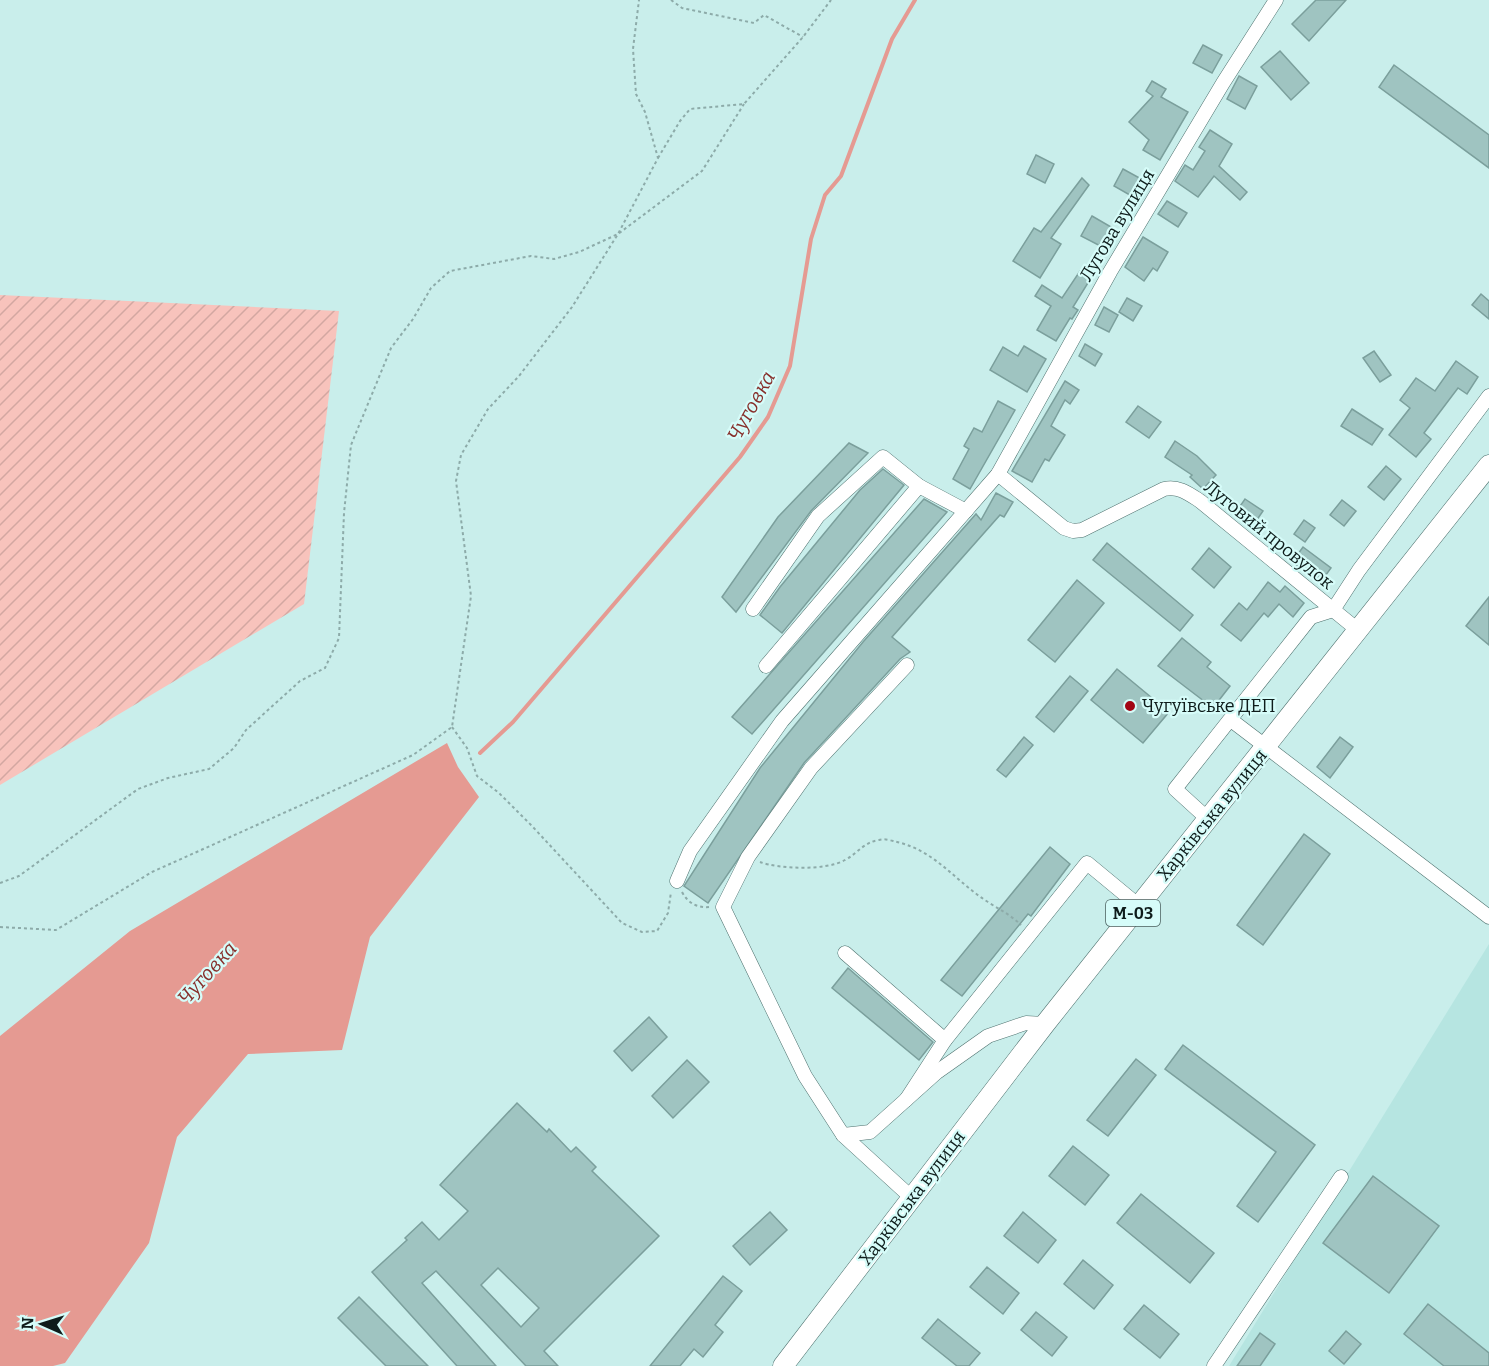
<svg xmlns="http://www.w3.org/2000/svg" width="1489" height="1366" viewBox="0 0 1489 1366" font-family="Bitter,serif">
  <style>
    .built { fill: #b6e5e1 }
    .garden { fill: url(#garden-furrows) }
    .water { fill: #e59a92 }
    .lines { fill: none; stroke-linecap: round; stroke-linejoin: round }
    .stream { stroke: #e59a92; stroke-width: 4 }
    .building { fill: #9fc4c1; stroke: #7b9f9c; stroke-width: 1.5; fill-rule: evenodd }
    .minor-casing { stroke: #4e716e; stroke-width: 15 }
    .highway-casing { stroke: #4e716e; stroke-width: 21 }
    .path { stroke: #8daba9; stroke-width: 2; stroke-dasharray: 3 3; stroke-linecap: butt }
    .minor { stroke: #fff; stroke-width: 14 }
    .highway { stroke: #fff; stroke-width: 20 }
    .poi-dot { fill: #a20614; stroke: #d6fcf9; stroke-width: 2 }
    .labels { text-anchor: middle; stroke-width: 4.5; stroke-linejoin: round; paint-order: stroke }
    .shield { fill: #d6fcf9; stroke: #4a5f5e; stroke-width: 1.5 }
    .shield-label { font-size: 16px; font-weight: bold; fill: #0e1c1b }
    .street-label { font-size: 18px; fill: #0e1c1b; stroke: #d6fcf9 }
    .poi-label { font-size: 18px; fill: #0e1c1b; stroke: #d6fcf9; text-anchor: start }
    .water-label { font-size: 20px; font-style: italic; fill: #872f2b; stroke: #d6fcf9 }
  </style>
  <defs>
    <pattern id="garden-furrows" width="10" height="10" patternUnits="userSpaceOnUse" patternTransform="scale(1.5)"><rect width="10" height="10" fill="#f8c3bc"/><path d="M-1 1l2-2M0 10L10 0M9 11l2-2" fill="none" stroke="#d3a7a1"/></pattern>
  </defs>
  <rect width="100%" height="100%" fill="#c9eeeb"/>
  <polygon class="built" points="1489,944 1489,1366 1229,1366"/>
  <polygon class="garden" points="0,295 339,311 304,604 0,785"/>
  <polygon class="water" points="447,743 458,767 479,797 370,937 342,1050 248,1054 177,1137 149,1243 65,1363 53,1366 0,1366 0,1036 130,931"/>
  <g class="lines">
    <polyline class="stream" points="480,753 513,722 740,457 768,417 790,366 811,239 825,195 841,176 892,39 915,0"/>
  </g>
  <g class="building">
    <polygon points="1316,0 1346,0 1309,41 1292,24"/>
    <polygon points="1203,45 1222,55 1212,73 1193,63"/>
    <polygon points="1280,51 1309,83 1291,100 1261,67"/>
    <polygon points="1394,65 1489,135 1489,168 1379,87"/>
    <polygon points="1239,76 1257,86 1245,109 1227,99"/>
    <polygon points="1152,81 1166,89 1161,97 1188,112 1160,160 1143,150 1149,140 1129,122 1153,96 1146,91"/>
    <polygon points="1210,130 1232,144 1219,166 1247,192 1240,200 1214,176 1198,197 1175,181 1185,165 1193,170 1205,151 1199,147"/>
    <polygon points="1036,155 1054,164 1045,183 1027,174"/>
    <polygon points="1123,169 1145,181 1135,198 1114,186"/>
    <polygon points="1082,178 1089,185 1051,238 1061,244 1040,278 1013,261 1034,228 1041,232"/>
    <polygon points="1167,201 1187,213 1178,227 1158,214"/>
    <polygon points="1092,216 1118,231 1108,250 1081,236"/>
    <polygon points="1143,237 1168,252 1157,271 1153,268 1144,281 1125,267"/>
    <polygon points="1080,271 1091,278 1073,307 1078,310 1072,319 1070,318 1056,341 1037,330 1051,306 1035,296 1042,285 1062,298"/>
    <polygon points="1481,294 1489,301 1489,319 1472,305"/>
    <polygon points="1127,298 1142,306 1133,321 1119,312"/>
    <polygon points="1104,307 1118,315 1109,332 1095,325"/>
    <polygon points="1085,344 1102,354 1095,366 1079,356"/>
    <polygon points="1024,346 1046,359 1027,392 990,370 1003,347 1018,356"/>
    <polygon points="1374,351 1391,375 1380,382 1363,358"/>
    <polygon points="1456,361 1478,377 1467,394 1458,388 1424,433 1431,439 1416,457 1389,435 1410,408 1400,400 1416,378 1435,391"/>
    <polygon points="1065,381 1079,390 1070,404 1065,400 1051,426 1065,435 1049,461 1045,459 1032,482 1012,471"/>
    <polygon points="998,401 1015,410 970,489 953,479 969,449 964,446 974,428 982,432"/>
    <polygon points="1138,406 1161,422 1149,438 1126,422"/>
    <polygon points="1352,409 1383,429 1372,445 1341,426"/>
    <polygon points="1175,441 1197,456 1216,475 1203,489 1190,477 1192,475 1165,457"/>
    <polygon points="849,443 868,453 811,511 736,612 722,597 778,517"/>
    <polygon points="1386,466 1401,479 1384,500 1368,487"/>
    <polygon points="883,469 904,485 782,633 760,615 780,587 860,490"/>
    <polygon points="996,493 1013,502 1004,517 1000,515 892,637 910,652 900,659 804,763 708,903 684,886 760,768 863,642 976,514 981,520"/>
    <polygon points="924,499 947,512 752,734 732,717"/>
    <polygon points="1245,499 1263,511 1252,527 1234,515"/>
    <polygon points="1342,500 1356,511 1344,526 1330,515"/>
    <polygon points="1304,520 1315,528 1305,542 1294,534"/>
    <polygon points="1107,543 1193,615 1180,631 1093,560"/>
    <polygon points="1303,547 1331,568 1320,583 1292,562"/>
    <polygon points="1209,548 1231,567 1214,588 1192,569"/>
    <polygon points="1077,580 1104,603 1055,662 1028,640"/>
    <polygon points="1268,582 1280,592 1285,586 1304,603 1293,617 1279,604 1268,617 1264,613 1241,641 1221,625 1239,603 1247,610"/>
    <polygon points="1489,597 1489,645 1466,626"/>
    <polygon points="1182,638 1211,662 1207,667 1230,686 1213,708 1158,666"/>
    <polygon points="1117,669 1169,712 1143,743 1091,700"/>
    <polygon points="1070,676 1088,691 1054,732 1036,717"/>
    <polygon points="1024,737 1033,745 1006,777 997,770"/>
    <polygon points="1340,737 1353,747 1330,778 1317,767"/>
    <polygon points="1304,834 1330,854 1263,945 1237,925"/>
    <polygon points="1050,847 1070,864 1031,916 1028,914 962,996 941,980"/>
    <polygon points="848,968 933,1042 919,1060 832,988"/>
    <polygon points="649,1017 667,1037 632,1071 614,1051"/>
    <polygon points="1183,1045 1315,1145 1258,1222 1237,1206 1276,1152 1165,1069"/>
    <polygon points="1136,1059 1156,1075 1108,1136 1087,1120"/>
    <polygon points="687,1060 709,1082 673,1118 652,1096"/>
    <path d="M517,1103L547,1132L549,1129L571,1152L576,1147L596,1167L592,1171L659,1236L544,1351L558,1366H526L436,1271L422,1283L496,1366H457L372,1272L407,1240L405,1238L422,1222L439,1240L468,1211L440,1185ZM498,1268L539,1308L521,1327L481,1285Z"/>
    <polygon points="1073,1146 1109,1175 1085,1205 1049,1176"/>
    <polygon points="1373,1176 1439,1226 1389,1293 1323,1243"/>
    <polygon points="1141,1194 1214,1253 1190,1283 1117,1223"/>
    <polygon points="770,1212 787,1230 750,1265 733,1246"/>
    <polygon points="1023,1212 1056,1240 1038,1263 1004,1236"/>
    <polygon points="1083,1260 1113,1285 1094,1309 1064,1284"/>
    <polygon points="987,1267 1019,1293 1003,1314 970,1287"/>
    <polygon points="723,1276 742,1291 715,1325 723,1332 703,1357 694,1349 680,1366 650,1366"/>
    <polygon points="359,1297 428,1366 386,1366 338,1318"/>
    <polygon points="1428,1304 1489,1353 1489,1366 1444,1366 1404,1334"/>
    <polygon points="1144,1305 1179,1334 1160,1358 1124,1329"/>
    <polygon points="1036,1312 1067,1337 1052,1356 1021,1330"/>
    <polygon points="938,1319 980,1353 969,1366 957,1366 922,1338"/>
    <polygon points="1346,1331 1361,1344 1344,1364 1329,1351"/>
    <polygon points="1260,1333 1275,1344 1260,1366 1237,1366"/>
  </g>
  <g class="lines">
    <g class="minor-casing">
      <g id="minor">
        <path d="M998,474L1064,528L1073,531L1082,530L1164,489C1179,486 1188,493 1200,501L1359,631"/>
        <polyline points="753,609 818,516 883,457 919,486"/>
        <polyline points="907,665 811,768 748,857 723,907 805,1076 843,1135 912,1198"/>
        <polyline points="766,666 919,486 966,511"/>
        <polyline points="1231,720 1489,917"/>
        <polyline points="1209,820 1175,789 1311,617 1333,610 1359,570 1489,396"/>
        <polyline points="677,881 690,851 782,721 998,474 1110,272 1223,83 1276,0"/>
        <polyline points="845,953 945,1040"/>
        <polyline points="906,1100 945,1040 1087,863 1139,906"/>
        <polyline points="843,1135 870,1132 937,1072 988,1036 1026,1023 1045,1024"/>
        <polyline points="1214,1366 1341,1177"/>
      </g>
    </g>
    <g class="highway-casing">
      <polyline id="highway" points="783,1366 1045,1024 1489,465"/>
    </g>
    <g class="path">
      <polyline points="671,0 682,8 754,23 764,15 803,37"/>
      <polyline points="658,158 680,121 690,109 744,104 803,37 831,0"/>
      <polyline points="452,727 467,748 477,776 499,793 532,826 622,923 642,932 657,931 668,913 671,892"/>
      <path d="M760,862C779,869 826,871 845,860C858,853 864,842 879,840C885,838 892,841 897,842C936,851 956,882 988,902C1000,910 1011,915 1021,925"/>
      <polyline points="0,883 19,876 138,789 168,778 209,769 234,748 246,730 300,681 325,668 339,638 344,513 351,445 391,348 413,319 431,288 450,271 531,256 554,259 579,252 618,234 702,171 744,104"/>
      <path d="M682,892C688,903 697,908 709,907"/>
      <polyline points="0,927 56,930 152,872 413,755 452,727 471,596 456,481 461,455 488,409 519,376 572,307 618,234 658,158 645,112 636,94 633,49 639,0"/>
    </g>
    <use href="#minor" class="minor"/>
    <use href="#highway" class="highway"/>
  </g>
  <circle class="poi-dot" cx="1130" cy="706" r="6"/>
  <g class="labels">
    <rect class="shield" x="1106" y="900" width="54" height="26" rx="4.5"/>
    <g class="shield-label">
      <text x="1133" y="919">М-03</text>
    </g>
    <g class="street-label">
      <text transform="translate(1117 225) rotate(-59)" y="6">Лугова вулиця</text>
      <text transform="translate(1269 535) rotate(39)" y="6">Луговий провулок</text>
      <text transform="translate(1212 815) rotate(-51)" y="6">Харківська вулиця</text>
      <text transform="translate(912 1198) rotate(-53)" y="6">Харківська вулиця</text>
    </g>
    <g class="poi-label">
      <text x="1142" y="712">Чугуївське ДЕП</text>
    </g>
    <g class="water-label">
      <text transform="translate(751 406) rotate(-61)" y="7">Чуговка</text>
      <text transform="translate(207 973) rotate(-48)" y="7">Чуговка</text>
    </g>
  </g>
  <g transform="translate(42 1324) rotate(273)" stroke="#d6fcf9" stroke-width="4.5" paint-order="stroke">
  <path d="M0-4.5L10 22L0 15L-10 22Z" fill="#0e1c1b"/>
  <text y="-9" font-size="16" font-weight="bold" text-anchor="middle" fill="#0e1c1b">N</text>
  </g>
</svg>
